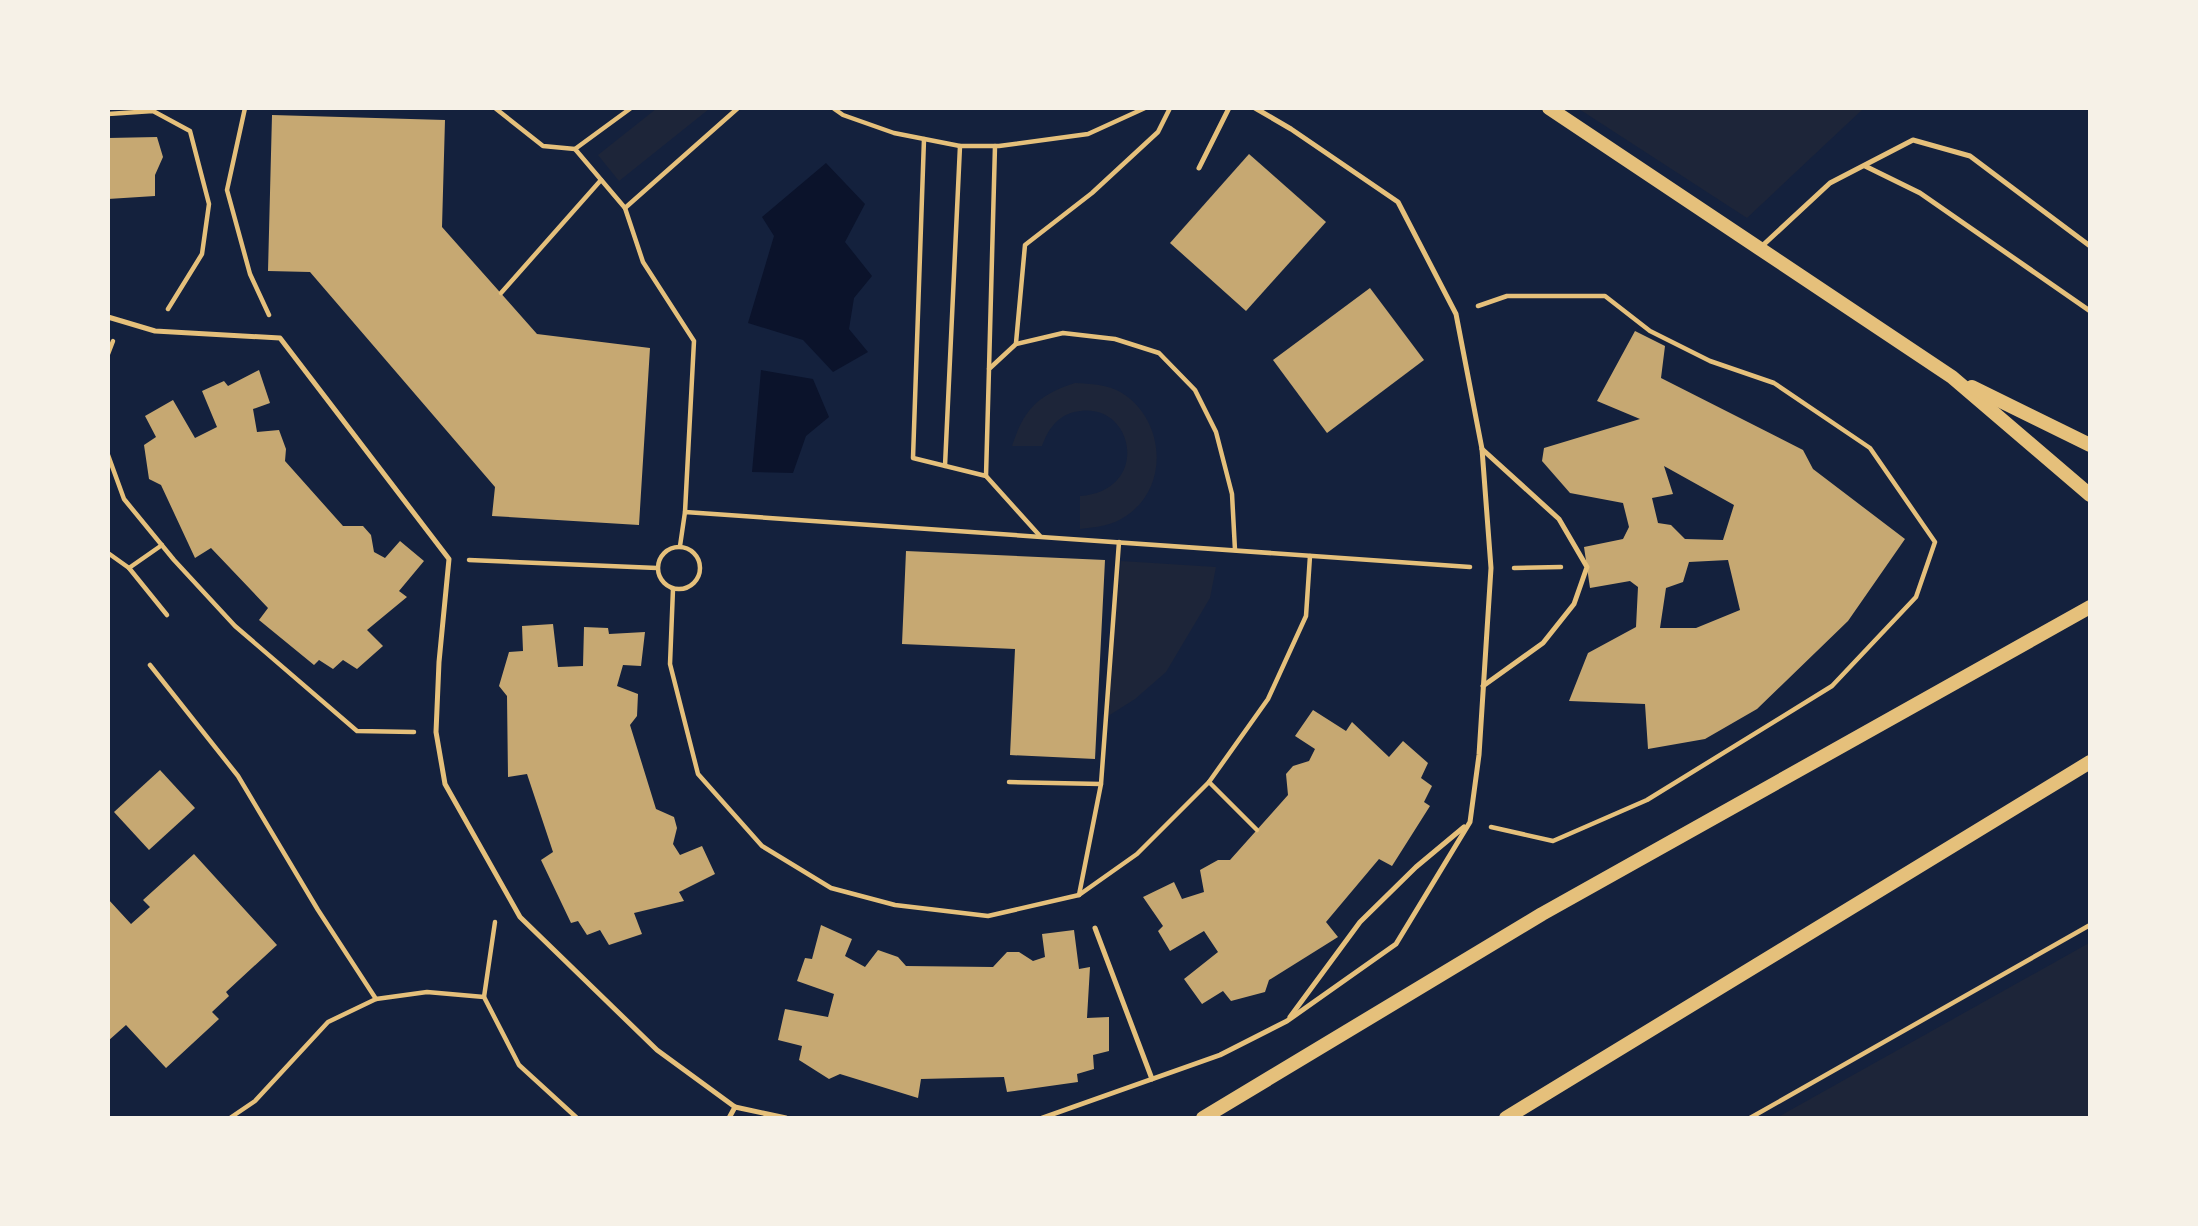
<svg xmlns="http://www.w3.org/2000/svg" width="2198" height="1226" viewBox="0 0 2198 1226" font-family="'Titillium Web',sans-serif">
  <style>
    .green { fill: #1d2539 }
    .water { fill: #0b132b }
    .building { fill: #c6a872; fill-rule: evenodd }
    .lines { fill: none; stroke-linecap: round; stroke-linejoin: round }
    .path { stroke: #e5c07b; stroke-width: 4.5 }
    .service { stroke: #e5c07b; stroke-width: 5 }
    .secondary { stroke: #e5c07b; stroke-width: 14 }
  </style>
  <rect width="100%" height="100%" fill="#14213d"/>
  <g class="green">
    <polygon points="656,109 709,109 619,181 598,155"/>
    <polygon points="1579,109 1863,108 1863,109 1747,218"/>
    <path d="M1075,383C1091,384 1107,384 1122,393C1165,420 1170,487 1126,516C1112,526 1096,527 1080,529V496C1153,491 1134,397 1074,412C1056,417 1048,430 1042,446H1012C1024,409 1038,395 1075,383Z"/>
    <polygon points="1121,561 1216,567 1210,598 1166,672 1135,699 1105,718"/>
    <polygon points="2089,943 2089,1117 1778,1117"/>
  </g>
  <g class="water">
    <polygon points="826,163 865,204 845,242 872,276 854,298 849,329 868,352 833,372 803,340 748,323 774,236 762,217"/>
    <polygon points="761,370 813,379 829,417 806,436 793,473 752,472"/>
  </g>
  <g class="building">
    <polygon points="272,115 445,120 442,227 537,334 650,348 639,525 492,516 495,487 310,272 268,271"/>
    <polygon points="157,137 163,157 155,175 155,196 108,199 108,138"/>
    <polygon points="1249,154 1326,222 1246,311 1170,243"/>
    <polygon points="1370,288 1424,360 1327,433 1273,360"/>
    <path d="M1635,331L1665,346L1661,378L1803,450L1813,469L1905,539L1848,621L1757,709L1705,739L1648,749L1645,704L1569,701L1588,653L1636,627L1638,587L1630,581L1590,588L1584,547L1623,539L1629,527L1623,503L1570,493L1542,461L1544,448L1640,419L1597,401ZM1664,466L1734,505L1723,540L1685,539L1671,525L1658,523L1652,498L1673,494ZM1728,560L1740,610L1696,628H1660L1666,588L1683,582L1689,562Z"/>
    <polygon points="259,370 270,403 253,409 257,432 279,430 286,449 285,461 343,526 363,526 371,535 374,552 385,558 400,541 424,561 399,591 407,597 367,630 383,646 357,669 343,660 333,669 319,660 314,665 259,620 268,608 211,548 195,558 161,485 149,479 144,445 156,437 145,416 173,400 195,438 217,427 202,391 224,381 228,386"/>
    <polygon points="906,551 1105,560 1095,759 1010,755 1015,649 902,644"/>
    <polygon points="553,624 558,667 583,666 584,627 608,628 609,634 645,632 641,666 623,665 617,686 638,694 637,716 630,725 656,809 674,817 677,828 673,844 680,855 702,846 715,874 679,892 684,901 634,913 642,934 609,945 600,930 587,935 578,921 571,923 541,860 553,852 527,774 508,777 507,696 499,686 509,652 523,651 522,626"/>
    <polygon points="1313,710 1346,731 1352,722 1389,757 1403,741 1428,763 1421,778 1432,786 1424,802 1430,806 1392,866 1379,859 1326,922 1338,937 1269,980 1265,992 1231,1001 1223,991 1202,1004 1184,979 1218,952 1204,931 1170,951 1158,931 1163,926 1143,897 1174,882 1182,899 1204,892 1200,870 1218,860 1230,860 1288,795 1286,774 1293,766 1309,761 1315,749 1295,736"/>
    <polygon points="160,770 195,808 149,850 114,812"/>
    <polygon points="194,854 277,945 226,992 229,996 212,1012 219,1019 166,1068 126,1025 108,1041 108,899 131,924 150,907 143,900"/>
    <polygon points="821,925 852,939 845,956 865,967 878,950 898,957 906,966 993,967 1007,952 1019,952 1033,961 1045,957 1042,934 1074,930 1079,969 1090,967 1087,1018 1109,1017 1109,1051 1093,1055 1094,1069 1077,1074 1078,1082 1007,1092 1004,1077 921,1079 918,1098 840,1074 829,1079 799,1060 802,1046 778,1040 785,1009 828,1017 834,994 797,981 805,958 812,959"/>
  </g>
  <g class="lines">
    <g class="path">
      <polyline points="245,108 227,190 250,274 269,315"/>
      <polyline points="495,108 543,146 575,149"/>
      <polyline points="631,108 575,149 625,208 738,108"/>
      <polyline points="833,108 843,115 894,133 960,146 999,146 1088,134 1145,108"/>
      <polyline points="108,114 153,111 190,131 209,204 202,254 168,309"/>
      <polyline points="924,139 913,458 986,476"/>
      <polyline points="625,208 643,262 694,341 685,512"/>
      <polyline points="501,293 601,180"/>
      <polyline points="1478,306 1507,296 1605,296 1650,331 1710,361 1774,383 1870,448 1935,542 1916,597 1832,686 1647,800 1553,841 1491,827"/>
      <polyline points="1016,343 1025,245 1092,193 1158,132 1170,108"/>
      <polyline points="108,354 113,341"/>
      <polyline points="989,369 995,146"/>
      <polyline points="108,455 124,499 174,560 235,626 357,731 414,732"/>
      <polyline points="945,466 960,146"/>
      <polyline points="1040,536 986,476 989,369 1016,344 1063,333 1115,339 1159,353 1195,390 1216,432 1232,494 1235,550"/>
      <polyline points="680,546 685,512 1470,567"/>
      <circle cx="679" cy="568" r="21"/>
      <polyline points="108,553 129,568 167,615"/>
      <polyline points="469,560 657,568"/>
      <polyline points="129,568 162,545"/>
      <polyline points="1514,568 1561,567"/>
      <polyline points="673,589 670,664 698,774 762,846 831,888 895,905 988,916 1079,895 1137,854 1209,782 1268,699 1306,616 1310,556"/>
      <polyline points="150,665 238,776 318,910 376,999"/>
      <polyline points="1009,782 1101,784"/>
      <polyline points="1209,782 1257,830"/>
      <polyline points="1079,895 1101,784 1119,542"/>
      <polyline points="484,997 495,922"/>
      <polyline points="230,1118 255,1101 328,1022 376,999 427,992 484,997 519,1065 577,1118"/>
      <polyline points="1750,1118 2090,925"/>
    </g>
    <g class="service">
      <polyline points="1865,166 1920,193 2090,311"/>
      <polyline points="1199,168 1229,108"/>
      <polyline points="1761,247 1830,183 1913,140 1970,156 2090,246"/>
      <polyline points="108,317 155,331 280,338 449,559 439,662 436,732 445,784 520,917 657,1050 735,1107"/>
      <polyline points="1482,449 1559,519 1587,567 1574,604 1543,643 1483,686"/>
      <polyline points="1095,928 1152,1079"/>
      <polyline points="1290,1017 1360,922 1416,867 1464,827"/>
      <polyline points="729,1118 735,1107 786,1118"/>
      <polyline points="1042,1118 1220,1055 1287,1021 1396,944 1470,822 1479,755 1491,568 1482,449 1456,314 1398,202 1291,129 1255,108"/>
    </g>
    <g class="secondary">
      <polyline points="1549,108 1952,377 2090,495"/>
      <polyline points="1972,387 2090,445"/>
      <polyline points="1203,1118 1542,914 2090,607"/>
      <polyline points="1506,1118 2090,762"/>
    </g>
  </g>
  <rect width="2198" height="1226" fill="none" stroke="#f6f1e7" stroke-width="220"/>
</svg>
